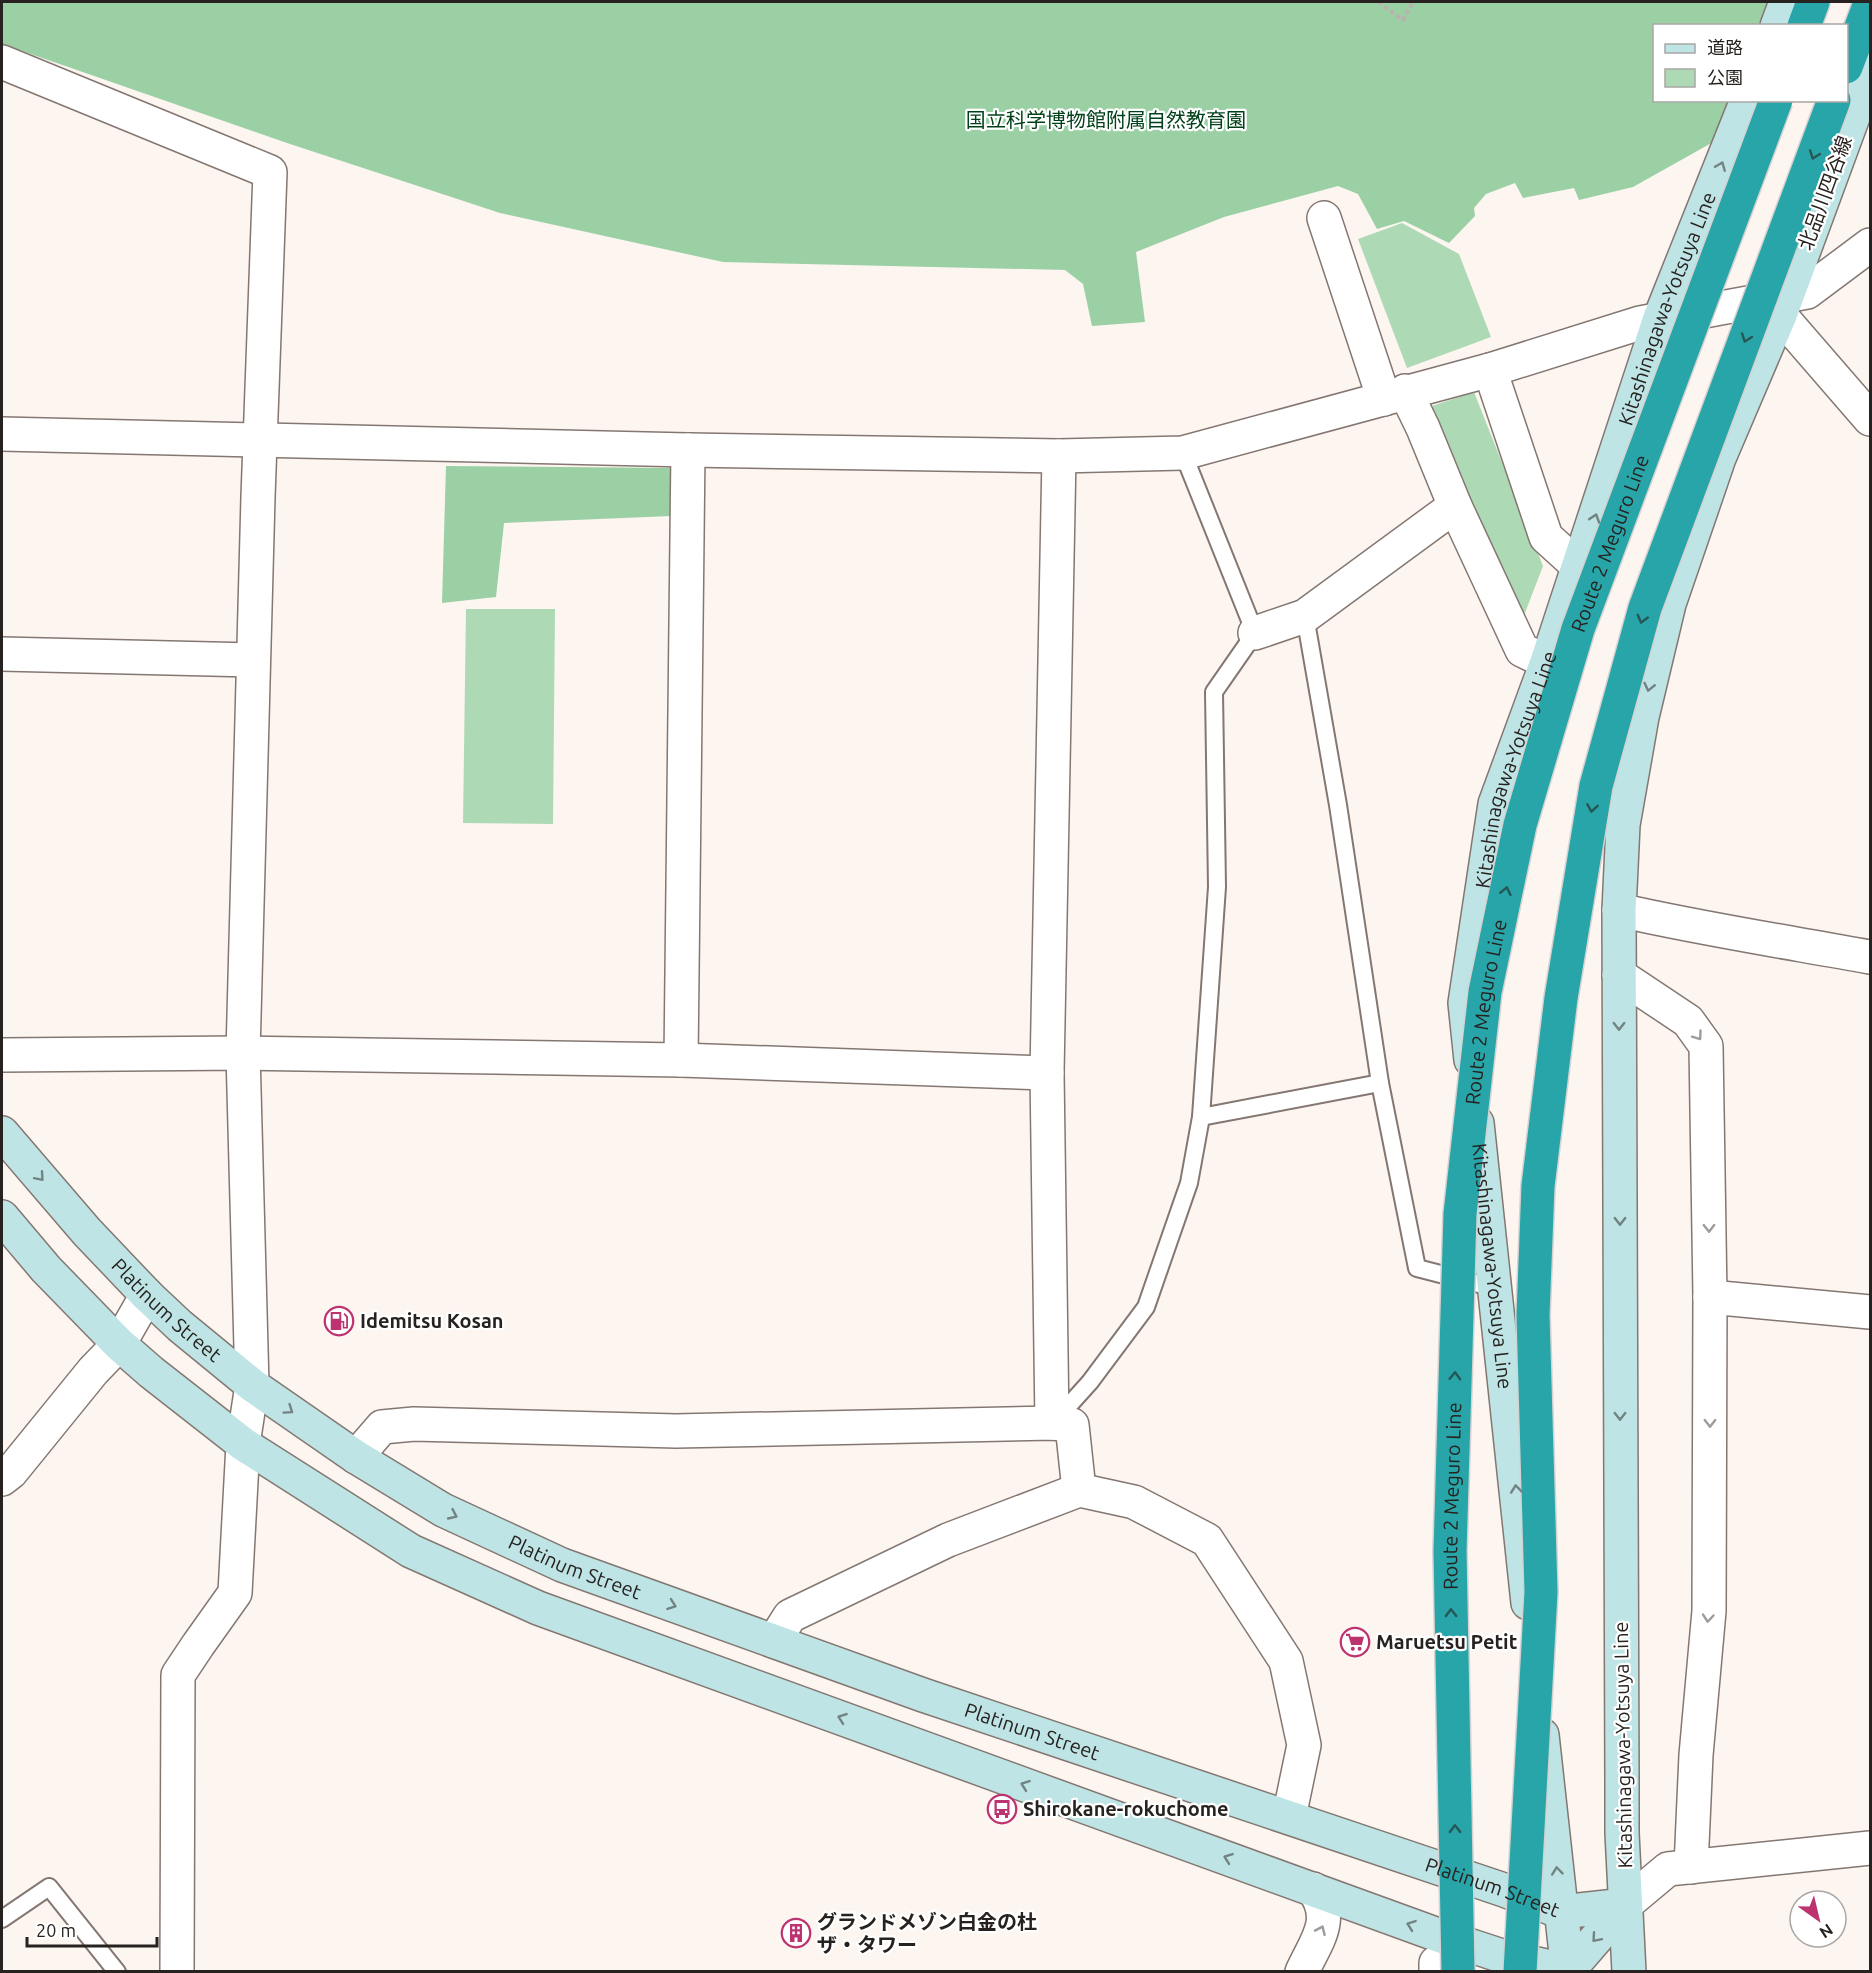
<svg xmlns="http://www.w3.org/2000/svg" width="1872" height="1973" viewBox="0 0 1872 1973" font-family="Ubuntu,'Noto Sans JP',sans-serif">
  <style>
    .green { fill: #addab5 }
    .forest { fill: #9bd0a5 }
    .lines { fill: none; stroke-linecap: round; stroke-linejoin: round }
    .service-casing { stroke: #847771; stroke-width: 20 }
    .minor-casing { stroke: #847771; stroke-width: 36 }
    .tertiary-casing { stroke: #847771; stroke-width: 36 }
    .secondary-casing { stroke: #847771; stroke-width: 36 }
    .motorway-casing { stroke: #d4d3d2; stroke-width: 36 }
    .path { stroke: #b9b2ae; stroke-width: 4; stroke-dasharray: 4.5 3; stroke-linecap: butt }
    .service { stroke: #fff; stroke-width: 16 }
    .minor { stroke: #fff; stroke-width: 33 }
    .tertiary { stroke: #fff; stroke-width: 33 }
    .secondary { stroke: #bee4e5; stroke-width: 33 }
    .motorway { stroke: #28a5a8; stroke-width: 33 }
    .motorway-bridge-casing { stroke: #d4d3d2; stroke-width: 36; stroke-linecap: butt }
    .motorway-bridge { stroke: #28a5a8; stroke-width: 33 }
    .oneway { stroke: #275656 }
    .oneway2 { stroke: #728382 }
    .oneway3 { stroke: #9e9c9a }
    .labels { text-anchor: middle; stroke-width: 4.5; stroke-linejoin: round; paint-order: stroke }
    .park-label { font-size: 20px; fill: #014119; stroke: #fff }
    .street-label { font-size: 20px; fill: #27221f; stroke: #fff }
    .poi-label { font-size: 20px; font-weight: bold; fill: #27221f; stroke: #fff; text-anchor: start }
  </style>
  <rect width="100%" height="100%" fill="#fdf5f0"/>
  <g class="green">
    <polygon points="1402,223 1459,254 1491,337 1407,368 1358,239"/>
    <polygon points="1474,392 1543,566 1523,618 1426,408"/>
    <polygon points="466,609 555,609 553,824 463,823"/>
  </g>
  <g class="forest">
    <polygon points="2,2 1768,2 1759,25 1654,26 1654,100 1730,101 1715,141 1633,187 1579,200 1574,188 1523,198 1515,183 1486,194 1474,208 1475,216 1449,243 1404,221 1377,229 1358,194 1338,186 1224,217 1136,252 1145,322 1092,326 1083,284 1065,270 723,262 500,213 287,143 2,44"/>
    <polygon points="446,466 670,468 671,516 504,523 496,597 442,603"/>
  </g>
  <g class="lines">
    <g class="service-casing">
      <g id="service">
        <polyline points="1305,616 1338,805 1380,1083 1417,1268 1495,1288"/>
        <polyline points="1201,1117 1380,1083"/>
        <polyline points="1053,1423 1090,1382 1146,1307 1189,1183 1201,1117 1217,887 1214,692 1255,633 1183,453"/>
        <polyline points="2,1919 49,1887 117,1972"/>
      </g>
    </g>
    <g class="minor-casing">
      <g id="minor">
        <polyline points="2,62 270,172 258,497 243,1053 252,1385 243,1444 235,1593 198,1645 178,1675 177,1972"/>
        <polyline points="1324,218 1384,399"/>
        <polyline points="1780,315 1870,419"/>
        <polyline points="1490,370 1546,537 1579,567"/>
        <polyline points="1405,391 1423,428 1455,506 1522,650 1547,662"/>
        <polyline points="2,434 688,450 1059,456 1183,453 1490,370 1640,323 1807,292 1870,245"/>
        <polyline points="1255,633 1305,616 1455,506"/>
        <polyline points="2,654 253,660"/>
        <polyline points="1619,975 1688,1021 1706,1046 1710,1297 1709,1611 1696,1755 1691,1867"/>
        <polyline points="2,1055 243,1053 681,1060 1047,1073 1052,1423"/>
        <polyline points="681,1060 688,450"/>
        <polyline points="1047,1073 1059,456"/>
        <polyline points="1710,1297 1870,1312"/>
        <polyline points="356,1457 382,1427 414,1424 676,1431 1052,1423 1072,1425 1079,1490"/>
        <polyline points="2,1479 11,1472 93,1371 119,1344 147,1295"/>
        <polyline points="774,1641 790,1616 948,1540 1079,1490 1134,1502 1207,1540 1286,1661 1304,1745 1289,1817"/>
        <polyline points="1625,1905 1668,1869 1870,1848"/>
        <path d="M1302,1972C1316,1941 1336,1920 1313,1889"/>
        <polyline points="1436,1972 1436,1963"/>
      </g>
    </g>
    <g class="tertiary-casing">
      <path id="tertiary" d="M1619,910C1702,929 1787,942 1870,957"/>
    </g>
    <g class="secondary-casing">
      <g id="secondary">
        <polyline points="1777,26 1786,2"/>
        <path id="s1" d="M1471,1060L1465,1003L1495,804L1547,662L1660,318L1747,100"/>
        <path id="s2" d="M1477,1123L1528,1603"/>
        <path id="s3" d="M2,1133L87,1232L147,1295L180,1326L252,1385L356,1457L443,1510L562,1565L923,1695L1504,1890L1561,1912L1625,1905"/>
        <polyline points="2,1217 46,1269 119,1344 151,1372 243,1444 411,1551 538,1608 1438,1935 1502,1956 1568,1971"/>
        <polyline points="1542,1735 1568,1972"/>
        <polyline points="1568,1971 1625,1905"/>
        <polyline points="1629,1972 1622,1833 1622,1783 1619,910 1623,825 1642,717 1669,604 1719,458 1780,315 1870,71"/>
      </g>
    </g>
    <g class="motorway-casing">
      <g id="motorway">
        <polyline points="1804,26 1813,2"/>
        <polyline points="1846,67 1870,3"/>
      </g>
    </g>
    <polyline class="path" points="1378,2 1403,20 1413,2"/>
    <use href="#service" class="service"/>
    <use href="#minor" class="minor"/>
    <use href="#tertiary" class="tertiary"/>
    <use href="#secondary" class="secondary"/>
    <use href="#motorway" class="motorway"/>
    <g class="motorway-bridge-casing">
      <g id="motorway-bridge">
        <path id="s4" d="M1458,1972L1450,1551L1460,1214L1485,992L1520,825L1578,629L1776,100"/>
        <polyline points="1520,1972 1541,1592 1533,1315 1538,1186 1561,998 1596,786 1645,608 1834,100"/>
      </g>
    </g>
    <use href="#motorway-bridge" class="motorway-bridge"/>
  </g>
  <defs><path id="oneway-chevron" d="M-2-3.5L2.5 0L-2 3.5" fill="none" stroke-width="1.6" stroke-linecap="round" stroke-linejoin="round" transform="scale(1.5)"/></defs>
  <g class="oneway">
    <use href="#oneway-chevron" transform="translate(1814 155) rotate(110)"/>
    <use href="#oneway-chevron" transform="translate(1746 338) rotate(110)"/>
    <use href="#oneway-chevron" transform="translate(1642 619) rotate(105)"/>
    <use href="#oneway-chevron" transform="translate(1592 808) rotate(99)"/>
    <use href="#oneway-chevron" transform="translate(1506 891) rotate(-78)"/>
    <use href="#oneway-chevron" transform="translate(1455 1376) rotate(-88)"/>
    <use href="#oneway-chevron" transform="translate(1451 1613) rotate(-91)"/>
    <use href="#oneway-chevron" transform="translate(1455 1829) rotate(-91)"/>
  </g>
  <g class="oneway2">
    <use href="#oneway-chevron" transform="translate(1721 166) rotate(-68)"/>
    <use href="#oneway-chevron" transform="translate(1595 518) rotate(-72)"/>
    <use href="#oneway-chevron" transform="translate(1649 687) rotate(103)"/>
    <use href="#oneway-chevron" transform="translate(1619 1026) rotate(90)"/>
    <use href="#oneway-chevron" transform="translate(40 1177) rotate(49)"/>
    <use href="#oneway-chevron" transform="translate(1620 1221) rotate(90)"/>
    <use href="#oneway-chevron" transform="translate(289 1410) rotate(35)"/>
    <use href="#oneway-chevron" transform="translate(1620 1416) rotate(90)"/>
    <use href="#oneway-chevron" transform="translate(1516 1489) rotate(-96)"/>
    <use href="#oneway-chevron" transform="translate(453 1515) rotate(25)"/>
    <use href="#oneway-chevron" transform="translate(672 1605) rotate(20)"/>
    <use href="#oneway-chevron" transform="translate(842 1718) rotate(-160)"/>
    <use href="#oneway-chevron" transform="translate(1025 1785) rotate(-160)"/>
    <use href="#oneway-chevron" transform="translate(1228 1858) rotate(-160)"/>
    <use href="#oneway-chevron" transform="translate(1557 1871) rotate(-96)"/>
    <use href="#oneway-chevron" transform="translate(1411 1925) rotate(-160)"/>
    <use href="#oneway-chevron" transform="translate(1596 1938) rotate(131)"/>
  </g>
  <g class="oneway3">
    <use href="#oneway-chevron" transform="translate(1698 1036) rotate(54)"/>
    <use href="#oneway-chevron" transform="translate(1709 1228) rotate(89)"/>
    <use href="#oneway-chevron" transform="translate(1710 1423) rotate(90)"/>
    <use href="#oneway-chevron" transform="translate(1708 1618) rotate(95)"/>
    <use href="#oneway-chevron" transform="translate(1321 1930) rotate(-66)"/>
  </g>
  <defs>
    <g id="fuel-ring" transform="scale(1.5)"><circle r="9.5" fill="#fff" stroke="#bc3370" stroke-width="1.5"/><path d="M-5.5-6h7V0h2V4h1.3V-2.5L3-4.5l.8-.8L6-3V5H2.5V1h-1V6h-7ZM-4.2-4.7v3.2H.2V-4.7Z" fill="#bc3370"/></g>
    <g id="supermarket-ring" transform="scale(1.5)"><circle r="9.5" fill="#fff" stroke="#bc3370" stroke-width="1.5"/><path d="M-6-5.5h2.5l.6 2H6L4.5 2H-2.5L-4.4-4H-6ZM-1.5 3.2a1.3 1.3 0 1 0 .1 0ZM3 3.2a1.3 1.3 0 1 0 .1 0Z" fill="#bc3370"/></g>
    <g id="bus-ring" transform="scale(1.5)"><circle r="9.5" fill="#fff" stroke="#bc3370" stroke-width="1.5"/><path d="M-5-6H5V4H4V6H2V4H-2V6H-4V4H-5ZM-3.5-4V0h7V-4ZM-3.5 1.2v1.5H-2V1.2ZM2 1.2v1.5H3.5V1.2Z" fill="#bc3370"/></g>
    <g id="building-ring" transform="scale(1.5)"><circle r="9.5" fill="#fff" stroke="#bc3370" stroke-width="1.5"/><path d="M-4-6H4V6H1V3H-1V6H-4ZM-2.5-4.3h1.7v1.8h-1.7ZM.8-4.3h1.7v1.8H.8ZM-2.5-1h1.7V.8h-1.7ZM.8-1h1.7V.8H.8Z" fill="#bc3370"/></g>
  </defs>
  <g fill-rule="evenodd">
    <use href="#fuel-ring" x="339" y="1321"/>
    <use href="#supermarket-ring" x="1355" y="1642"/>
    <use href="#bus-ring" x="1002" y="1809"/>
    <use href="#building-ring" x="796" y="1933"/>
  </g>
  <g class="labels">
    <g class="park-label">
      <text x="1106" y="127">国立科学博物館附属自然教育園</text>
    </g>
    <g class="street-label">
      <text transform="translate(1825 193) rotate(-70)" y="7">北品川四谷線</text>
      <text dy="7" stroke="none"><textPath href="#s1" startOffset="783">Kitashinagawa-Yotsuya Line</textPath></text>
      <text dy="7" stroke="none"><textPath href="#s4" startOffset="1448">Route 2 Meguro Line</textPath></text>
      <text dy="7" stroke="none"><textPath href="#s1" startOffset="297">Kitashinagawa-Yotsuya Line</textPath></text>
      <text dy="7" stroke="none"><textPath href="#s4" startOffset="962">Route 2 Meguro Line</textPath></text>
      <text dy="7" stroke="none"><textPath href="#s2" startOffset="144">Kitashinagawa-Yotsuya Line</textPath></text>
      <text dy="7" stroke="none"><textPath href="#s3" startOffset="242">Platinum Street</textPath></text>
      <text dy="7" stroke="none"><textPath href="#s4" startOffset="476">Route 2 Meguro Line</textPath></text>
      <text dy="7" stroke="none"><textPath href="#s3" startOffset="728">Platinum Street</textPath></text>
      <text dy="7" stroke="none"><textPath href="#s3" startOffset="1214">Platinum Street</textPath></text>
      <text transform="translate(1623 1745) rotate(-91)" y="7">Kitashinagawa-Yotsuya Line</text>
      <text dy="7" stroke="none"><textPath href="#s3" startOffset="1700">Platinum Street</textPath></text>
    </g>
    <g class="poi-label">
      <text x="360" y="1328">Idemitsu Kosan</text>
      <text x="1376" y="1649">Maruetsu Petit</text>
      <text x="1023" y="1816">Shirokane-rokuchome</text>
      <text x="817" y="1929">グランドメゾン白金の杜<tspan x="817" dy="23">ザ・タワー</tspan></text>
    </g>
  </g>
  <rect width="1872" height="1973" fill="none" stroke="#27221f" stroke-width="6"/>
  <rect x="1653" y="24" width="195" height="78" fill="#ffffff" stroke="#a9a7a5" stroke-width="1.5"/>
  <rect x="1665" y="44" width="30" height="9" fill="#bee4e5" stroke="#a9a7a5" stroke-width="1.5"/>
  <text x="1707" y="54" font-size="18" fill="#27221f">道路</text>
  <rect x="1665" y="69" width="30" height="18" fill="#addab5" stroke="#a9a7a5" stroke-width="1.5"/>
  <text x="1707" y="84" font-size="18" fill="#27221f">公園</text>
  <g transform="translate(1818 1919) rotate(146)"><circle r="28" fill="#ffffff" stroke="#a9a7a5" stroke-width="1.5"/>
  <path d="M0-4.5L10 22L0 15L-10 22Z" fill="#bc3370"/>
  <text y="-9" font-size="16" font-weight="bold" text-anchor="middle" fill="#27221f">N</text>
  </g>
  <path d="M27 1937v9h130v-9" fill="none" stroke="#27221f" stroke-width="3"/>
  <text x="36" y="1937" font-size="18" fill="#27221f" stroke="#ffffff" stroke-width="4.5" paint-order="stroke">20 m</text>
</svg>
